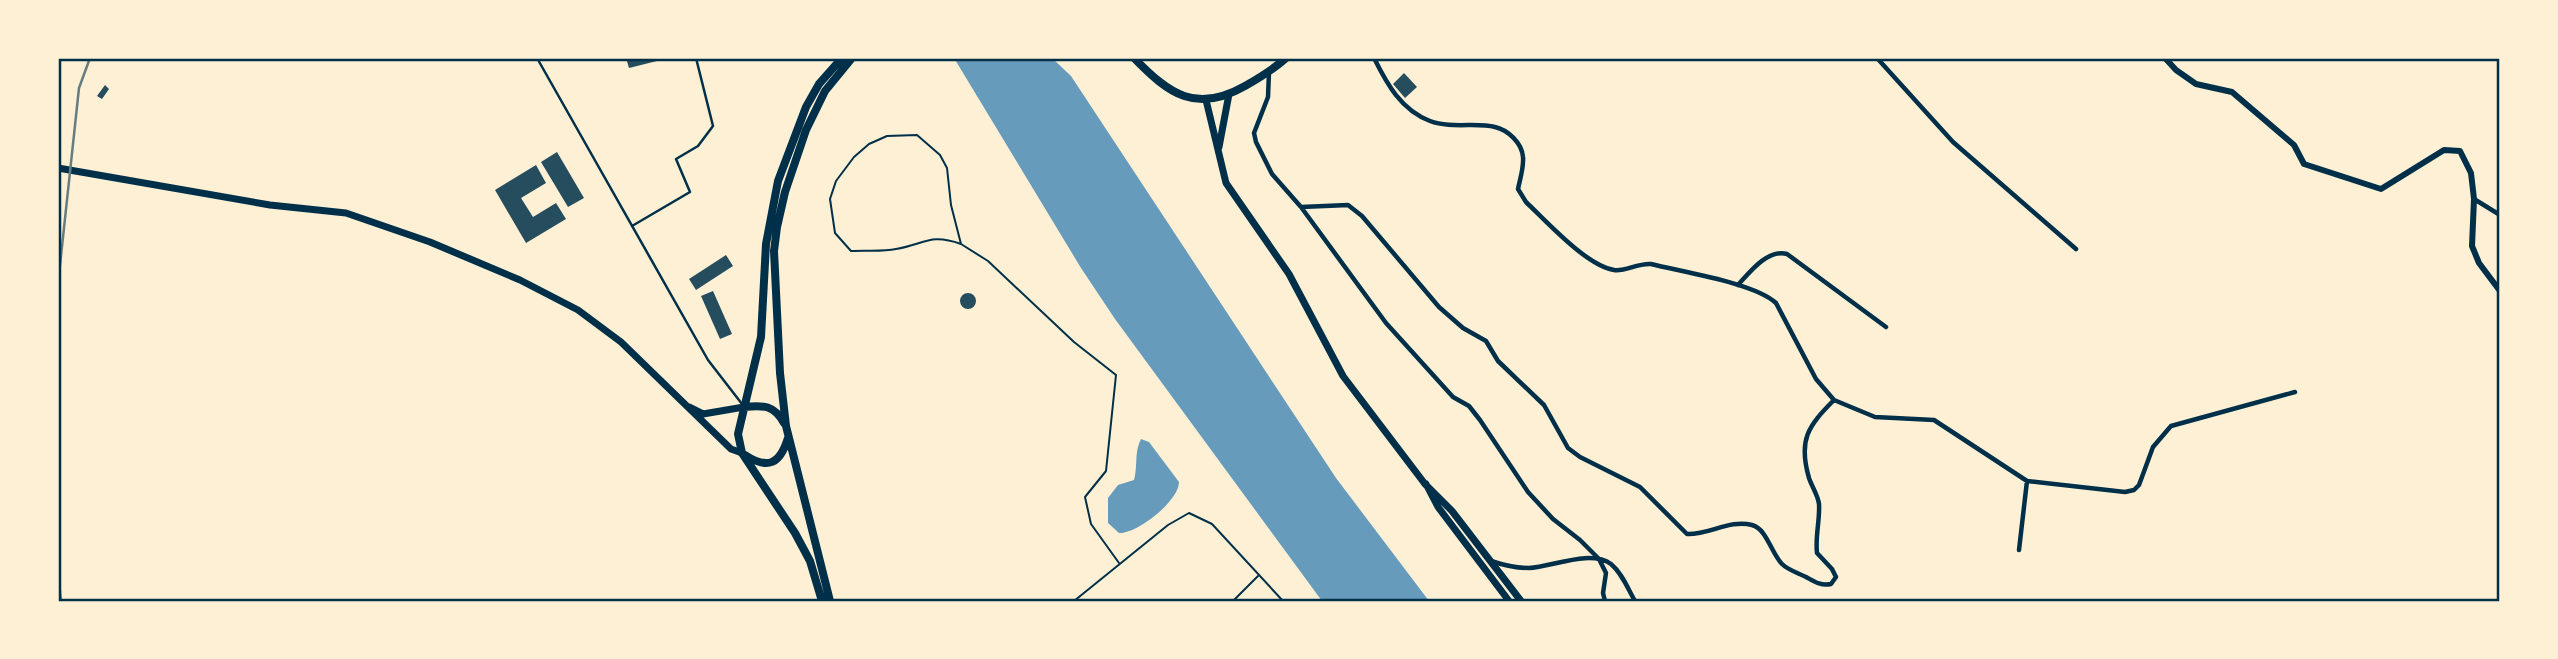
<svg xmlns="http://www.w3.org/2000/svg" width="2558" height="659" font-family="Jost,sans-serif">
<rect width="100%" height="100%" fill="#fdf0d5"/>
<path fill="#669bbc" d="M954 58H1052L1071 76 1336 478 1429 601H1322L1115 319 1081 268Z
M1141 439 1149 442 1179 482C1179 501 1137 534 1119 533L1108 523V498L1118 485 1134 480C1138 466 1134 452 1141 439Z"/>
<path fill="#264d5e" d="M626 58H664L665 59 629 68Z
M1404 73 1417 87 1405 98 1393 84Z
M105 85 109 89 102 99 97 96Z
M557 152 584 198 568 207 541 162Z
M536 165 546 183 521 198 533 217 556 203 566 219 526 243 495 190Z
M726 255 733 266 696 290 689 279Z
M713 291 732 334 720 339 701 296Z
M960 301a8 8 0 1 1 16 0a8 8 0 1 1-16 0Z"/>
<g fill="none" stroke-linecap="round" stroke-linejoin="round">
<path stroke="#003049" stroke-width="2" d="M961 244C930 233 925 244 896 249 882 252 866 250 851 251L835 233 830 199 836 181 854 157 869 144 887 136 917 135 940 155 947 168 951 205 961 244 988 261 1074 342 1116 375 1106 471 1085 497 1091 524 1119 563
M1074 601 1168 525 1189 513 1212 524 1283 601
M1233 601 1258 576"/>
<path stroke="#003049" stroke-width="2.5" d="M537 58 708 360 742 404
M632 226 690 192 676 159 698 146 713 126 696 58"/>
<path stroke="#003049" stroke-width="4.5" d="M1374 58C1387 84 1401 110 1430 121 1451 129 1477 122 1495 127 1508 130 1522 143 1523 157 1524 167 1520 179 1518 189L1526 202C1547 222 1587 266 1614 270 1625 272 1637 263 1651 264 1682 272 1755 283 1776 303L1816 379 1834 400 1875 417 1934 420 2027 481 2125 492 2134 490 2139 485 2153 447 2171 426 2295 392
M1877 58 1953 142 2076 249
M1269 72 1268 97 1254 133 1256 142 1272 174 1301 207 1386 323 1453 397 1469 406 1480 420 1528 492 1553 519 1580 540 1599 559 1606 573 1603 593 1605 601
M2474 199 2500 215
M1301 207 1348 205 1362 216 1439 307 1463 328 1486 341 1498 361 1544 405 1568 448 1580 457 1640 487 1687 534C1709 535 1730 519 1752 525 1767 529 1771 553 1782 564 1788 570 1798 573 1806 577 1815 582 1821 586 1831 584L1836 577 1832 569 1817 553C1815 537 1820 520 1819 504 1818 495 1812 487 1809 478 1798 440 1808 426 1834 400
M1738 285C1750 272 1767 249 1787 254L1886 327
M2019 550 2027 481
M1491 561C1503 565 1516 568 1529 568 1552 567 1590 549 1611 564 1622 573 1628 589 1635 601"/>
<path stroke="#003049" stroke-width="6" d="M2165 58 2176 70 2196 84 2232 92 2294 145 2304 164 2381 189 2444 150 2460 151 2471 173 2474 199 2472 246 2479 263 2500 291"/>
<path stroke="#003049" stroke-width="7" d="M1206 100 1226 183 1289 274 1343 376 1425 484 1452 511 1521 601
M1219 147 1229 94
M58 168 270 205 346 213 430 242 520 280 578 310 621 342 731 449 742 453
M689 407 703 414 744 407
M1426 484 1438 507 1509 601"/>
<path stroke="#003049" stroke-width="8" d="M1134 58C1169 94 1196 114 1245 86 1259 78 1274 69 1286 58
M744 407C764 405 774 405 784 423
M745 455C768 470 780 464 788 438
M822 601 810 561 795 533 742 453 738 434 761 337 766 244 778 181 806 107 819 84 842 58
M830 601 786 426 780 373 774 251 777 227 785 192 806 130 825 91 852 58"/>
<path stroke="#657d81" stroke-width="2.5" d="M58 284 79 88 90 58
M58 573 61 601"/>
</g>
<rect width="2558" height="659" fill="none" stroke="#fdf0d5" stroke-width="119"/>
<rect x="60" y="60" width="2438" height="540" fill="none" stroke="#003049" stroke-width="2.5"/>
</svg>
